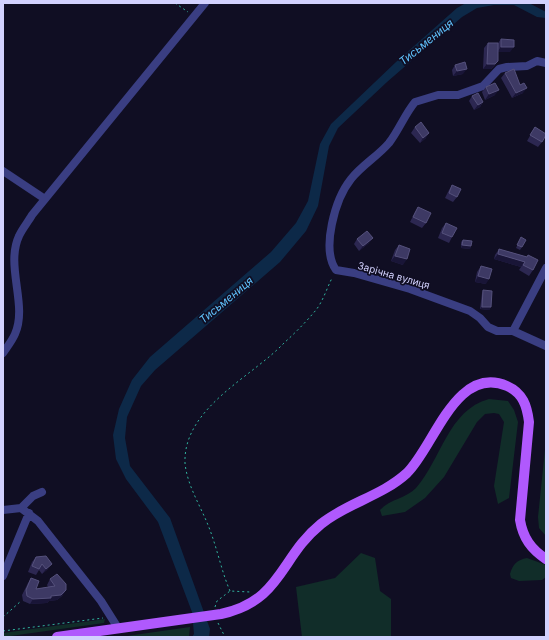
<svg xmlns="http://www.w3.org/2000/svg" width="549" height="640" font-family="Inter,sans-serif">
<rect width="100%" height="100%" fill="#100e23"/>
<path fill="#112d29" d="M489 399 508 401 514 410 518 422 509 498 498 504 494 486 504 422 499 414 494 413 485 414 477 422 444 477 425 498 405 512 382 516 380 510C390 499 407 498 416 488 441 460 448 410 489 399Z
M546 440V536L539 528 538 517Z
M361 553 375 558 380 591 391 599V637H302L296 587 335 578Z
M527 558 546 565V577L542 580 519 581 511 578 510 574C513 564 517 560 527 558Z
M105 619 104 623 3 637V633Z
M190 627 189 637H120Z"/>
<path fill="#0d2948" d="M466 3H529L546 12V18L537 17 514 5H494L477 8 462 17 387 82 338 128 329 146 318 206 306 231 280 262 155 370 141 386 127 417 125 438 130 466 170 518 210 629 209 637H192L194 634 192 612 158 522 126 479 116 459 113 435 119 409 132 380 150 357 271 252 296 223 308 201 320 144 331 124 396 62 457 8Z"/>
<g fill="none" stroke-linecap="round" stroke-linejoin="round">
<path stroke="#30b49f" stroke-width="1" stroke-dasharray="2 3" stroke-linecap="butt" d="M175 3 188 12
M230 591C221 570 217 547 208 525 200 505 187 485 185 463 183 408 252 377 284 343 295 333 306 322 316 310 323 301 327 288 332 278
M215 607 217 601 230 591 250 592
M3 617 21 601
M218 623 225 637
M3 631 103 618"/>
<path stroke="#3a3e82" stroke-width="8" d="M3 171 45 199
M546 268 513 331 546 346
M513 331H497L488 327 480 318 470 311 410 289 354 273 336 270C321 249 335 199 351 179 362 165 378 156 389 143 399 130 405 114 415 102L438 95H458L483 86 499 69 507 67 527 66 537 61 546 63
M3 353C7 347 12 341 15 334 28 305 5 266 19 236 22 229 28 222 32 215L205 3
M21 508 33 496 42 492
M3 510 21 508 38 521 101 601 118 628
M3 576 29 513"/>
<path stroke="#b059fd" stroke-width="10" d="M57 637 221 614C282 601 280 557 321 524 347 503 382 496 407 473 434 447 456 364 507 386 523 393 527 406 529 422L520 520C523 538 531 549 546 559"/>
</g>
<path fill="#2c2751" d="M501 39 510 52H498V61L494 66 491 69H483L484 48 488 43H498Z
M455 65 463 74 453 76 452 70Z
M505 73 523 93 512 98 501 78Z
M486 87 495 95 485 100 482 92Z
M472 96 483 102 480 107 474 110 469 101Z
M415 127 426 138 420 143 411 133Z
M535 127 542 142 538 147 527 141Z
M452 185 457 197 453 202 445 198 449 190Z
M418 207 426 223 422 228 410 222 415 212Z
M446 223 452 237 449 243 438 238 442 228Z
M521 237 522 247 520 250 516 248Z
M357 239 369 243 359 251 354 244Z
M463 240 471 246 470 249 461 248V242Z
M399 245 403 265 391 261 395 250Z
M499 249 527 257 533 270 529 276 519 270 521 267 494 259 495 255Z
M481 266 486 284 475 282 477 272Z
M483 290 491 307 489 310 480 309 482 293Z
M36 557 48 569 42 574 39 570 36 575 28 572 32 562Z
M31 578 36 589 48 587 47 585 50 579 66 590 62 596 57 600 49 601 47 603 30 604 23 601 22 595 28 583Z"/>
<path fill="#191537" d="M501 47H514L510 52H497Z
M498 61 491 69H483L487 64Z
M467 69 463 74 453 76 457 71Z
M527 88 523 93 512 98 516 93Z
M499 90 495 95 485 100 489 94Z
M483 102 480 107 474 110 478 105Z
M429 133 426 138 420 143 423 138Z
M373 238 369 243 359 251 363 246Z
M462 245 471 246 470 249 461 248Z
M498 254 525 262 521 267 494 259Z
M395 256 407 259 403 265 391 261Z
M478 276 489 279 486 284 475 282Z
M482 307H491L489 310 480 309Z
M52 564 48 569 42 574 46 569Z
M66 590 62 596 57 600 49 601 47 603 30 604 33 599Z"/>
<path fill="#3d3964" stroke="#55517c" d="M501 39 514 40V47H501Z
M488 43H498V61L495 64H487Z
M465 62 467 69 457 71 455 65Z
M514 69 520 85 524 83 527 88 516 93 505 73Z
M495 83 499 90 489 94 486 87Z
M478 93 483 102 478 105 472 96Z
M421 122 429 133 423 138 415 127Z
M535 127 546 134V135L542 142 530 135Z
M452 185 461 189 457 197 449 193Z
M418 207 431 213 426 223 413 217Z
M446 223 457 228 452 237 442 233Z
M367 231 373 238 363 246 357 239Z
M521 237 526 240 522 247 517 245Z
M463 240 472 241 471 246 462 245Z
M399 245 410 249 407 259 395 256Z
M499 249 527 257 528 255 538 260 533 270 523 265 525 262 498 254Z
M481 266 492 269 489 279 478 276Z
M483 290 492 291 491 307H482Z
M46 556 52 564 46 569 42 564 39 569 32 566 36 557Z
M57 574 66 584V590L61 595 51 596V598L33 599 27 596 26 590 31 578 39 581 36 589 55 586 50 579Z"/>
<g text-anchor="middle" dominant-baseline="central" stroke-width="3.5" stroke-linejoin="round" paint-order="stroke">
<g font-size="10" fill="#d2d1fe" stroke="#100e23">
<text transform="translate(394 275) rotate(16)">Зарічна вулиця</text>
</g>
<g font-size="11" font-style="italic" fill="#60c3fd" stroke="#100e23">
<text transform="translate(426 42) rotate(-39)">Тисьмениця</text>
<text transform="translate(226 300) rotate(-40)">Тисьмениця</text>
</g>
</g>
<rect width="549" height="640" fill="none" stroke="#d2d1fe" stroke-width="8"/>
</svg>
